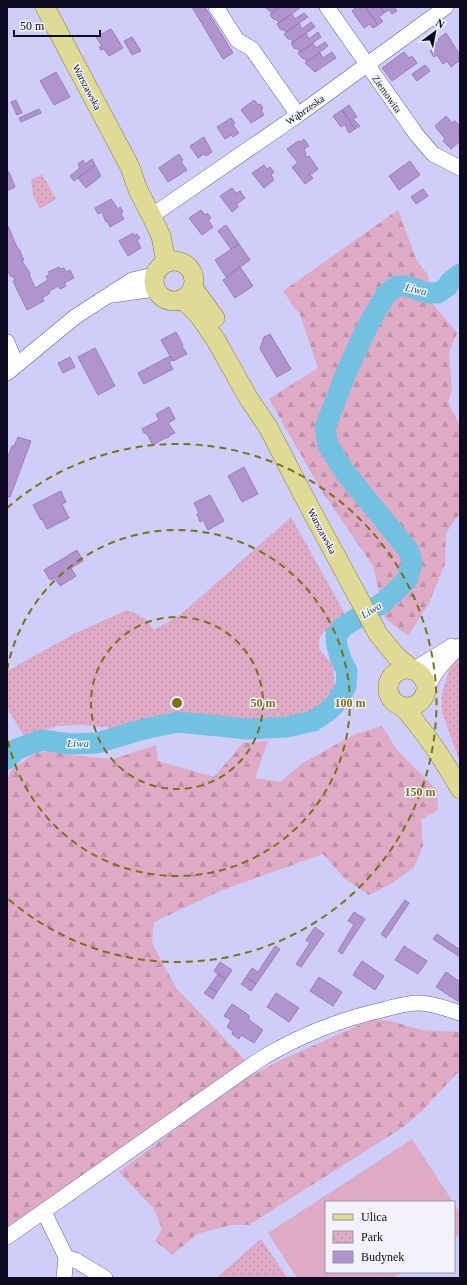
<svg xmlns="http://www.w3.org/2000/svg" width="467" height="1285" font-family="Georgia,serif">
<defs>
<pattern id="forest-firs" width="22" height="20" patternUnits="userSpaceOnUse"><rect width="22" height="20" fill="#dfaac6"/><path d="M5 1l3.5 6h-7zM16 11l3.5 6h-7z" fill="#be91aa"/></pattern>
<pattern id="park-dots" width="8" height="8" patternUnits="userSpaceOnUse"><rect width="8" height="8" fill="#dfaac6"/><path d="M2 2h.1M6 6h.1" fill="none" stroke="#be91aa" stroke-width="1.8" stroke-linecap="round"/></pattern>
</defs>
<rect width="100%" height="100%" fill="#cecef8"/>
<path fill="url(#forest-firs)" d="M398 210 417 261 428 275 432 303 457 333 449 352 452 390 448 402 460 426V513L446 533 445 564 429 603 408 636 385 618 373 566 321 490 269 399 318 368 300 315 283 291Z
M382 726 397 750 437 790 438 810 421 820 423 846 414 867 391 884 369 895 345 879 323 854 220 891 154 922 152 943 176 988 246 1061 7 1228V780L12 769 36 753 49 751 79 756 113 759 156 745 158 761 214 777 243 743 268 741 255 778 280 782 303 763 355 734Z
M373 1019 391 1021 421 1030 460 1032V1074L457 1073 421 1112 402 1128 249 1225H231L197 1234 173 1255 155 1241 162 1229 154 1209 119 1172 169 1134 249 1077 283 1059Z"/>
<path fill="url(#park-dots)" d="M42 174 56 199 40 209 33 195 31 180Z
M291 517 348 619 333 630 330 636 324 631 319 639V649L333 665 335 690 313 715 276 723 201 720 181 715 154 718 112 728 83 725 57 726 25 737 7 708V671L74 634 127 610 146 619 154 630 180 615Z
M460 655V763L442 712V693L452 661Z
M261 1239 288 1278H216Z"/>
<path fill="#dfaac6" d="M412 1139 453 1202H326V1272H402L393 1278H297L268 1233Z
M454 1203 460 1213V1234L454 1238Z"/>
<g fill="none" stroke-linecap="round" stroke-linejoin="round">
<path stroke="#72c1e0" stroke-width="21" d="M7 759 17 749 42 740 69 744 97 743 144 729 178 722 248 729 287 727 313 721 328 711 337 702 346 686 347 671 341 660 337 646 336 635 344 626 384 602 407 580 412 563 409 551 344 471 328 445 325 428 346 373 369 323 386 294 395 287 399 286H406L428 293H438L448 286 450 282 460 274"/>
</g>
<path fill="#af94ce" stroke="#9b7dbc" d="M192 7H205L233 53 223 59Z
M265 7H280L272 13Z
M280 7H287L288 9 291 7H301L279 23 277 20 273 19 270 14Z
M357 7 359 8 365 7 378 25 373 28 370 24 364 28 352 11Z
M365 7H380L384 13 379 17 383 21 378 25Z
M380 7H394L397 11 392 14 389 10 384 13Z
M304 13 308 17 286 32 284 30 280 29 277 24 292 14 295 19Z
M311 22 315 27 293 42 291 39H288L284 34 299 23 302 29Z
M111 29 123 48 109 56 104 49 101 50 99 47 102 46 96 37Z
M318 32 321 37 300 52 298 49 294 48 291 43 306 33 309 39Z
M446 33 458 52 460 53V60L451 67 447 61 443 64 437 55 434 57 430 51 434 48 432 46 439 41 438 39Z
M132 37 141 51 132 55 124 41Z
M325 42 328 46 307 62 305 59 302 58 298 53 313 43 316 48Z
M332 52 336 58 315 72 305 63 320 53 323 58Z
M404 52 409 58 412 56 417 63 392 81 382 68Z
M425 65 430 71 417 81 412 74Z
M56 72 70 97 54 105 40 81Z
M16 100 22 113 17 115 11 102Z
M254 100 258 105 260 104 263 108 261 110 264 115 251 123 241 110Z
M349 105 357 117 353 119 360 126 355 129 342 110Z
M39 109 41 113 21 122 19 118Z
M342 110 355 129 349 133 345 125 341 127 333 116Z
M446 116 452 123 455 121 460 126 458 128 460 131V141L451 149 443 141 445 139 435 126Z
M231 118 235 123 233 125 239 133 233 137 231 135 225 139 217 127Z
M204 137 212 152 206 156 204 154 198 158 190 146Z
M304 139 309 146 304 149 306 154 305 155 306 157 309 156 318 169 310 175 313 178 305 184 292 167 298 163 287 149 298 141 300 142Z
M179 154 183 160 181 162 187 170 168 182 159 168Z
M92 159 95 165 74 181 70 176 80 168 78 164 83 160 85 164Z
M410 161 420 175 399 190 389 176Z
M95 165 101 176 86 188 78 178Z
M264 165 267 169 270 167 274 172 271 175 274 180 264 188 252 173Z
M7 171 9 172 15 187 7 191Z
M232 188 236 193 240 191 245 198 237 204 238 207 232 212 220 196Z
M423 189 428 196 416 204 411 197Z
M111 199 118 209 120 207 123 212 121 214 124 219 110 227 107 221 106 222 102 212 98 214 95 208Z
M201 210 205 215 207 213 211 218 208 220 213 227 202 235 189 218Z
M226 225 239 244 231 249 218 231Z
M7 226H8L17 247 21 252H20L24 260 22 261 30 273 29 274 35 288 48 280 46 276 50 275 48 272 59 267 60 269 64 268 66 272 70 270 74 278 64 283 66 286 60 289 59 286 49 291 50 293 42 298 44 301 27 310 13 281 15 280 13 276 11 277 7 270 8 268 7 265Z
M133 233 134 236 137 234 140 238 137 240 141 248 128 256 119 241Z
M239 244 250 260 226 277 215 260Z
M240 267 253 286 235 298 223 280Z
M176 332 183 345 182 346 187 354 173 361 161 340Z
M270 334 291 369 277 377 260 349 264 337Z
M95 348 115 386 98 395 78 357Z
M170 356 172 360 169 362 173 369 144 384 138 373Z
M70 357 75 367 63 373 58 363Z
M169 407 175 419 168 423 175 433 170 435 169 437 165 438 153 445 147 434 144 433 142 429 159 420 156 414Z
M18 437 31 441 10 497 7 496V459L12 446H14Z
M244 467 258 494 242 502 228 476Z
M61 491 66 502 62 504 69 518 47 529 42 519 41 520 33 505Z
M210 495 224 521 208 530 203 520 200 522 197 514 199 513 194 503Z
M77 550 83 561 71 568 76 576 60 586 55 578 50 580 44 570Z
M405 900 409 903 386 938 381 934Z
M354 912 365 919 342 954 338 951 354 924 348 921Z
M315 927 324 934 301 967 296 964 310 943 306 940Z
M437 934 460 950V957L433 939Z
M275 946 280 949 256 984 246 977 252 968 258 972Z
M404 946 427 961 418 974 395 960Z
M362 961 384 976 375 990 353 975Z
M220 962 232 970 226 979 214 971Z
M446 972 460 982 459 1002 436 987Z
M218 974 226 979 217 992 209 987Z
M246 977 256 984 251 991 241 984Z
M319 977 342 992 333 1006 310 991Z
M209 987 217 992 213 999 204 993Z
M276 993 299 1008 289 1022 267 1007Z
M232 1004 246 1013 250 1017 248 1019 263 1030 254 1043 241 1035 239 1039 232 1034 233 1031 227 1027 231 1020 224 1016Z"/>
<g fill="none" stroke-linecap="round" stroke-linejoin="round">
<g stroke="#645f9e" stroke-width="16">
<path id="minor" d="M216 7 237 40 252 49 298 115
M327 7 416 134 433 154 460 168
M160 210 298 115 446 7
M112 295 155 289
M7 342 16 364
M7 373 75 317 132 280 154 275
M413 670 452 646
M426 691C435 670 444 662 460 646
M44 1212 66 1257 64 1278
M7 1237 259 1060C298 1036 341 1019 386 1009 397 1006 407 1003 419 1003 433 1003 447 1009 460 1013
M66 1257 75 1260 105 1278"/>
</g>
<g stroke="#88823f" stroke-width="20">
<path id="major" d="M45 7 130 167 138 190 150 213 161 236 166 262
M154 281a20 20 0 1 1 40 0a20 20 0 1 1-40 0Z
M193 288 215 318
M182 299 198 314 205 324 217 342 249 399 268 427 302 493 378 634 396 656 413 670
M388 688a19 19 0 1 1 38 0a19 19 0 1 1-38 0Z
M403 707C425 732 444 760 460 789"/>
</g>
<use href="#minor" stroke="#fff" stroke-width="15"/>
<use href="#major" stroke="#dfda95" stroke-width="19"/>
</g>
<g fill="none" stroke="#797316" stroke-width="2" stroke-dasharray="7 5">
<circle cx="177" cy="703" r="86"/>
<path d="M7 670A173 173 0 1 1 7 736"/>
<path d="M7 508A259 259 0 1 1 7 898"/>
</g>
<g text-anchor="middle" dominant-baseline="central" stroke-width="3" stroke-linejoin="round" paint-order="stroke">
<g font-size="10" fill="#0d0a22" stroke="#f2f3fa">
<text transform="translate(87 87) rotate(62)">Warszawska</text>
<text transform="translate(387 94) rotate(55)">Ziemowita</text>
<text transform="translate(305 110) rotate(-35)">Wąbrzeska</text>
<text transform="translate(322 531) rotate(62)">Warszawska</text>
</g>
<g font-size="11" font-style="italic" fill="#1e5d73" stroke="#f2f3fa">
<text transform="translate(416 289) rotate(13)">Liwa</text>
<text transform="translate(371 610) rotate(-31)">Liwa</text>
<text x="78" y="743">Liwa</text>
</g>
</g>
<circle cx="177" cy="703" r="6" fill="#797316" stroke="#f2f3fa" stroke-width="2"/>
<g font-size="12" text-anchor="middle" font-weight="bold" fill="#797316" stroke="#f2f3fa" stroke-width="3" stroke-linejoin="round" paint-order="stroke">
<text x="263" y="707">50 m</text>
<text x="350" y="707">100 m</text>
<text x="420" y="796">150 m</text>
</g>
<rect width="467" height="1285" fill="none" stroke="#0d0a22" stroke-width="16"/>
<rect x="325" y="1201" width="130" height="72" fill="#f2f3fa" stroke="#9696a4"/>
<rect x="333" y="1214" width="20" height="6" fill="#dfda95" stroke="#9696a4"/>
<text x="361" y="1221" font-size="12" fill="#0d0a22">Ulica</text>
<rect x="333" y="1231" width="20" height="12" fill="url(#park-dots)" stroke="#9696a4"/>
<text x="361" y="1241" font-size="12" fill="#0d0a22">Park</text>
<rect x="333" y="1251" width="20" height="12" fill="#af94ce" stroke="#9696a4"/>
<text x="361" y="1261" font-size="12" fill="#0d0a22">Budynek</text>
<g transform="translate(435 32) rotate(32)" stroke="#f2f3fa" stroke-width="3" paint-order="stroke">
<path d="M0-3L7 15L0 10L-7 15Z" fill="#0d0a22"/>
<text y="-6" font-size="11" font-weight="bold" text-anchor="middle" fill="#0d0a22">N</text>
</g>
<path d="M14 30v6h86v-6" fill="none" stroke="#0d0a22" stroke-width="2"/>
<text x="20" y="30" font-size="12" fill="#0d0a22" stroke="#f2f3fa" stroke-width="3" paint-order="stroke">50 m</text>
</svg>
